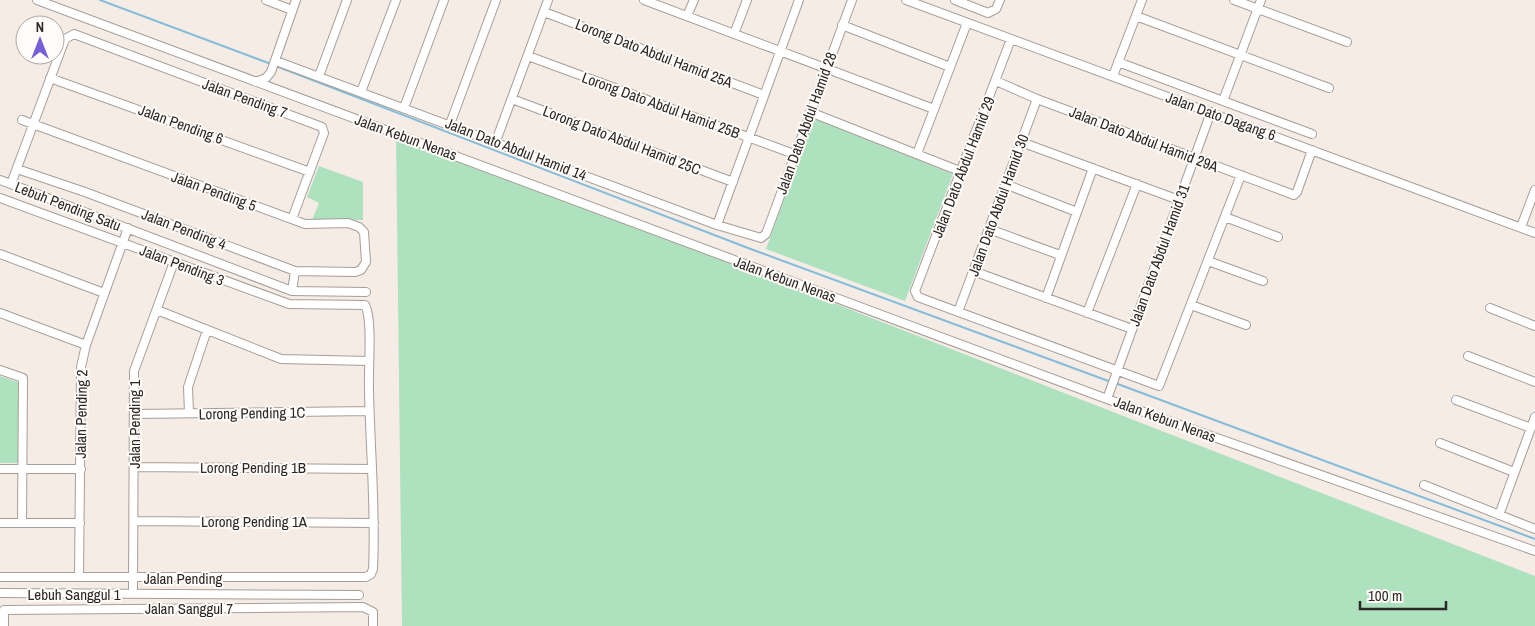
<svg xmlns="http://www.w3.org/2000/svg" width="1535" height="626" font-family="'Archivo Narrow',sans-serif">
<rect width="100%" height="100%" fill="#f6ece6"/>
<path fill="#aee1be" d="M813 118 953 174 905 301 766 249Z
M396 133 1535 576V626H402Z
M319 166 363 182V220H312L319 203 307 197Z
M0 376 20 383 19 463H0Z"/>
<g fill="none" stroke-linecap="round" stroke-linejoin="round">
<path stroke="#83bdda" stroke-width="2" d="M100 0 271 64
M276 66 748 248 1111 382
M1115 383 1535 539"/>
<g stroke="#a79e98" stroke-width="10">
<path id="minor" d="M37 0 1107 399 1535 551
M266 0 292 10
M644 0 934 109
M906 0 1535 233
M955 0 988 13 996 9 1000 0
M1234 0 1347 42
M544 12 764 95
M687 16 694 0
M1136 16 1329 88
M842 25 950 67
M734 34 747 0
M1011 39 915 291 918 297 1159 386 1241 175
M528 56 794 154
M276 61 717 225 761 238 766 234 852 0
M1118 62 1312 134
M319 76 347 0
M1113 76 1142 0
M50 78 310 172
M996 81 1037 99 1294 195 1297 192 1312 150
M256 82 266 78 271 72 296 0
M361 92 396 0
M512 99 733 182
M1223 101 1261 0
M404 108 444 0
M810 112 962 172
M450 124 496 0
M496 141 548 0
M1021 142 1179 200
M917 154 967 23
M17 169 85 192 295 271 355 272 361 270 366 262 364 232 359 227 348 223 305 224 22 120
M0 180 292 291 366 292
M11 184 65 39 74 34 322 127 324 133 292 219
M1005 184 1077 212
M0 198 289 304 365 305C373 319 368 370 369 389 370 449 376 509 373 569L371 574 366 577H0
M1225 217 1278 237
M717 225 799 0
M1521 227 1535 190
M989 229 1060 255
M0 254 104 293
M1208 261 1263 281
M973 271 1132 329
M292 291 295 271
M1046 298 1093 168
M1191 305 1246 325
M1490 308 1535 326
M157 310 281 359 369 361
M958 312 1037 99
M0 313 86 345
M1087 313 1137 184
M1468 356 1535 382
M0 370 23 378 22 523
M1107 399 1211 112
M1456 400 1531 428
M189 413 188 387 207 330
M134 414 369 411
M1440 443 1514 472
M134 467 372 469
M0 469H81
M1424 485 1535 529
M1499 515 1535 417
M134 521 374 523
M0 523H80
M79 577 81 367 86 345 128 228
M0 593 359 595
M133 594 134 371 174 262
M4 626V610L363 607 373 612V626"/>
</g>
<use href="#minor" stroke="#fff" stroke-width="8"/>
</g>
<g text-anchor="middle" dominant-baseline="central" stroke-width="4" stroke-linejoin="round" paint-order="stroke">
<g font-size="15" fill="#2c2826" stroke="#fffbf8">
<text transform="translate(654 53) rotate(21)">Lorong Dato Abdul Hamid 25A</text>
<text transform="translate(245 98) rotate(20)">Jalan Pending 7</text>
<text transform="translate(661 105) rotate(20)">Lorong Dato Abdul Hamid 25B</text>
<text transform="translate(1221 116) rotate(20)">Jalan Dato Dagang 6</text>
<text transform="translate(806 123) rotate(-70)">Jalan Dato Abdul Hamid 28</text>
<text transform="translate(181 124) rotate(20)">Jalan Pending 6</text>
<text transform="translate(406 137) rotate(20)">Jalan Kebun Nenas</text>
<text transform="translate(1144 139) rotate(21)">Jalan Dato Abdul Hamid 29A</text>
<text transform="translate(622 140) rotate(21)">Lorong Dato Abdul Hamid 25C</text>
<text transform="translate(516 149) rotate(21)">Jalan Dato Abdul Hamid 14</text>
<text transform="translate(963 167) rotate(-69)">Jalan Dato Abdul Hamid 29</text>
<text transform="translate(214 191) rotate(20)">Jalan Pending 5</text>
<text transform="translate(998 205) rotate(-70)">Jalan Dato Abdul Hamid 30</text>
<text transform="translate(68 206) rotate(21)">Lebuh Pending Satu</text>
<text transform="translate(184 229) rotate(21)">Jalan Pending 4</text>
<text transform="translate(1159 255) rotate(-70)">Jalan Dato Abdul Hamid 31</text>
<text transform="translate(182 265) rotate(21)">Jalan Pending 3</text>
<text transform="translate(785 279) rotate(20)">Jalan Kebun Nenas</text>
<text transform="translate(252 413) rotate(-1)">Lorong Pending 1C</text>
<text transform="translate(81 414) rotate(-89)">Jalan Pending 2</text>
<text transform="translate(1165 419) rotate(20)">Jalan Kebun Nenas</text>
<text transform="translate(134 424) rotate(-90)">Jalan Pending 1</text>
<text x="253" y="467">Lorong Pending 1B</text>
<text x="254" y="521">Lorong Pending 1A</text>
<text x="183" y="578">Jalan Pending</text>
<text x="74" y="594">Lebuh Sanggul 1</text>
<text x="189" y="608">Jalan Sanggul 7</text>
</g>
</g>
<g transform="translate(40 40)"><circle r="24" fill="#fffbf8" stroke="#aba7a4"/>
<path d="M0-4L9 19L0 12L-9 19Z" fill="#755ed8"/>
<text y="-8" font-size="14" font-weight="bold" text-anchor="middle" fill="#2c2826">N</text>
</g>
<path d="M1360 601v8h86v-8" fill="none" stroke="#2c2826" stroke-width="2.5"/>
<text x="1368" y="601" font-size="15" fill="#2c2826" stroke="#fffbf8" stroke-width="4" paint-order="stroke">100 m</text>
</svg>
